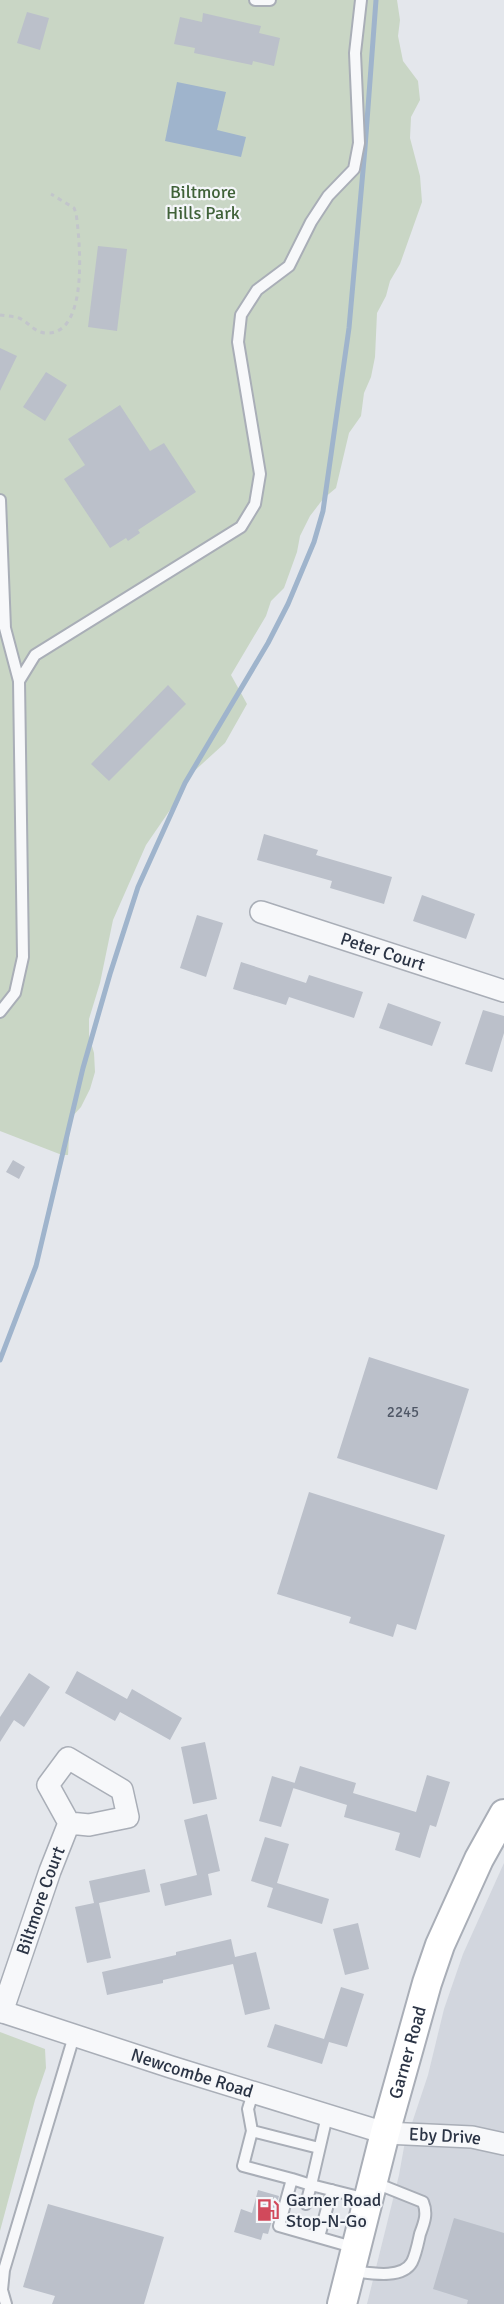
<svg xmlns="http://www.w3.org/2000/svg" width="504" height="2304" font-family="Signika,sans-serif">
<rect width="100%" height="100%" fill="#e4e7ec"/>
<path fill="#d2d6de" d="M504 1863V2304H367L399 2175 404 2147 428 2075 444 2009 463 1954Z"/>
<path fill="#c9d6c5" d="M0 0H397L400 20 398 36 403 61 418 81 420 100 411 117 410 138 420 176 422 202 400 264 390 281 386 296 377 313 375 357 371 377 364 393 361 416 349 433 336 488 323 499 310 516 300 536 297 552 284 588 271 601 266 616 231 675 247 704 225 743 191 774 181 794 146 845 113 920 100 983 89 1019V1036L94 1053 95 1072 90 1089 81 1107 70 1119 68 1155H62L0 1131Z
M0 2032 45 2049 46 2068 35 2100 0 2231Z"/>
<path fill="#9fb4cc" d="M177 82 226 92 217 130 246 137 241 157 165 141Z"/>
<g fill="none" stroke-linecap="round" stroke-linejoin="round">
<path stroke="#9fb4cc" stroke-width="5" d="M0 1360 36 1266 83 1068 110 974 138 887 185 783 268 643 288 604 314 542 323 511 349 328 365 148 376 0"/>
</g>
<path fill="#bbc0ca" d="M27 12 49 18 40 50 17 43Z
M203 13 261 26 259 33 280 38 274 66 253 61 252 65 194 53 195 48 174 44 180 17 202 22Z
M98 246 127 249 117 331 88 327Z
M0 348 17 356 0 391Z
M46 372 67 385 45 421 23 407Z
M120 405 150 451 164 443 196 492 138 530 140 533 128 541 126 538 110 548 64 479 85 465 68 439Z
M168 685 186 704 109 781 91 764Z
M264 834 318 850 316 855 392 877 384 904 330 888 332 881 257 860Z
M422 895 475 914 466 939 413 921Z
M197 915 223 923 206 977 180 968Z
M241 962 306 983 309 975 363 992 354 1018 289 997 286 1005 233 989Z
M388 1003 441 1022 432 1046 379 1028Z
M483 1010 504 1016V1033L492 1072 465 1064Z
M13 1160 25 1167 19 1179 6 1172Z
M369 1357 469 1389 437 1490 337 1458Z
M309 1492 445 1535 416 1630 397 1624 393 1637 349 1623 351 1617 277 1594Z
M77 1671 127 1699 132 1689 182 1718 170 1740 120 1712 115 1721 65 1693Z
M29 1673 50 1687 24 1727 14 1720 0 1742V1717Z
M205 1742 217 1799 193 1804 181 1747Z
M300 1766 356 1783 353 1793 416 1812 427 1775 450 1782 436 1827 430 1825 420 1858 395 1850 400 1833 344 1817 347 1805 293 1788Z
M272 1776 295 1783 281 1827 259 1821Z
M207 1814 220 1871 208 1874 212 1895 165 1906 160 1884 197 1875 184 1820Z
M265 1837 289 1844 277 1883 329 1899 322 1924 267 1907 273 1888 251 1881Z
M145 1869 150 1892 99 1903 111 1958 87 1963 75 1907 94 1903 89 1881Z
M358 1923 369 1969 345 1975 333 1929Z
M231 1939 235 1957 256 1952 270 2009 245 2015 233 1964 163 1980V1983L107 1995 102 1972 176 1955V1952Z
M341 1987 364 1994 347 2047 329 2042 322 2064 267 2047 275 2024 324 2039Z
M258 2190 279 2196 268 2234 263 2233 261 2240 234 2232 241 2209 252 2213Z
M48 2204 164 2237 144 2304H52L55 2296 23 2287Z
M454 2218 504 2233V2304H467L468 2300 433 2289Z"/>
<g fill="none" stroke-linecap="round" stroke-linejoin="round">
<g stroke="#a9aeb7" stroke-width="14">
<path id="lane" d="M255 0H270
M0 500 5 628 19 681
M0 1012 15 993 23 957 19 681 35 655 241 527 255 504 260 474 238 342 241 315 257 290 289 266 311 222 328 196 354 169 359 143 355 53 361 0
M327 2116 311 2185 367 2199
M252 2131 248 2109 253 2093
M292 2179 243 2166 252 2131 319 2148
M306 2204 311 2185 292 2179 279 2226 356 2248
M319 2237 332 2190
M353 2271C369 2273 402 2280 412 2262 416 2254 418 2243 420 2234 424 2223 428 2214 423 2202L373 2182
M6 2304 2 2290 4 2270 74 2036"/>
</g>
<g stroke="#a9aeb7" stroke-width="24">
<g id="street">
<path id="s1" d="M261 912 504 991"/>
<path id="s2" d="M0 2011 171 2067 385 2133 472 2137 504 2144"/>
<path id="s3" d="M2 2012 50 1871 69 1823 48 1785 68 1758 122 1790 128 1817 89 1825 69 1823"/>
</g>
</g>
<g stroke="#a9aeb7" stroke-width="32">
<g id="secondary">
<path id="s4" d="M342 2304 385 2133 427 1983 440 1945 479 1859 504 1814"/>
</g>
</g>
<path stroke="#c2c5cb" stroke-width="3" stroke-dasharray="4.5 4.5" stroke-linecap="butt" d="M0 315C6 316 13 316 19 318 29 322 34 333 47 333 89 334 80 240 76 213L74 208 51 194"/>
<use href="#lane" stroke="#f7f8fa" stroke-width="10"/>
<use href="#street" stroke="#f7f8fa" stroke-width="21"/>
<use href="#secondary" stroke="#fff" stroke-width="28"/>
</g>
<defs>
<g id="fuel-bare" transform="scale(1.8)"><path d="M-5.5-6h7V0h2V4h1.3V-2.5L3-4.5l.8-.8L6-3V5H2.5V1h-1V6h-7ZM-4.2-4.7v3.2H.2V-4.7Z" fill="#d1495b" stroke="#f4f6f9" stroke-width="2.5" paint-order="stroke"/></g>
</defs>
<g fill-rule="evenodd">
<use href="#fuel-bare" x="268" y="2210"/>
</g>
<g text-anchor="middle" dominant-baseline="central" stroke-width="4.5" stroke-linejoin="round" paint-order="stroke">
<g font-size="15" fill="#4f5766">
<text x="403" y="1412">2245</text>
</g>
<g font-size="18" fill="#3f6138" stroke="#f4f6f9">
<text x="203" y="192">Biltmore<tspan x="203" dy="21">Hills Park</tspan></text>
</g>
<g font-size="18" fill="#2b3445" stroke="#f4f6f9">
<text stroke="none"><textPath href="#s1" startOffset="128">Peter Court</textPath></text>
<text stroke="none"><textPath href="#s3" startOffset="118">Biltmore Court</textPath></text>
<text stroke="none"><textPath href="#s4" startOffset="260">Garner Road</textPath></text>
<text stroke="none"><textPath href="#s2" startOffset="202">Newcombe Road</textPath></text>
<text stroke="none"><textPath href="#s2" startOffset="464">Eby Drive</textPath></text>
</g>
<g font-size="18" fill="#2b3445" stroke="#f4f6f9" text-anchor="start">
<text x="286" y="2200">Garner Road<tspan x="286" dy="21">Stop-N-Go</tspan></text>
</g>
</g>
</svg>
